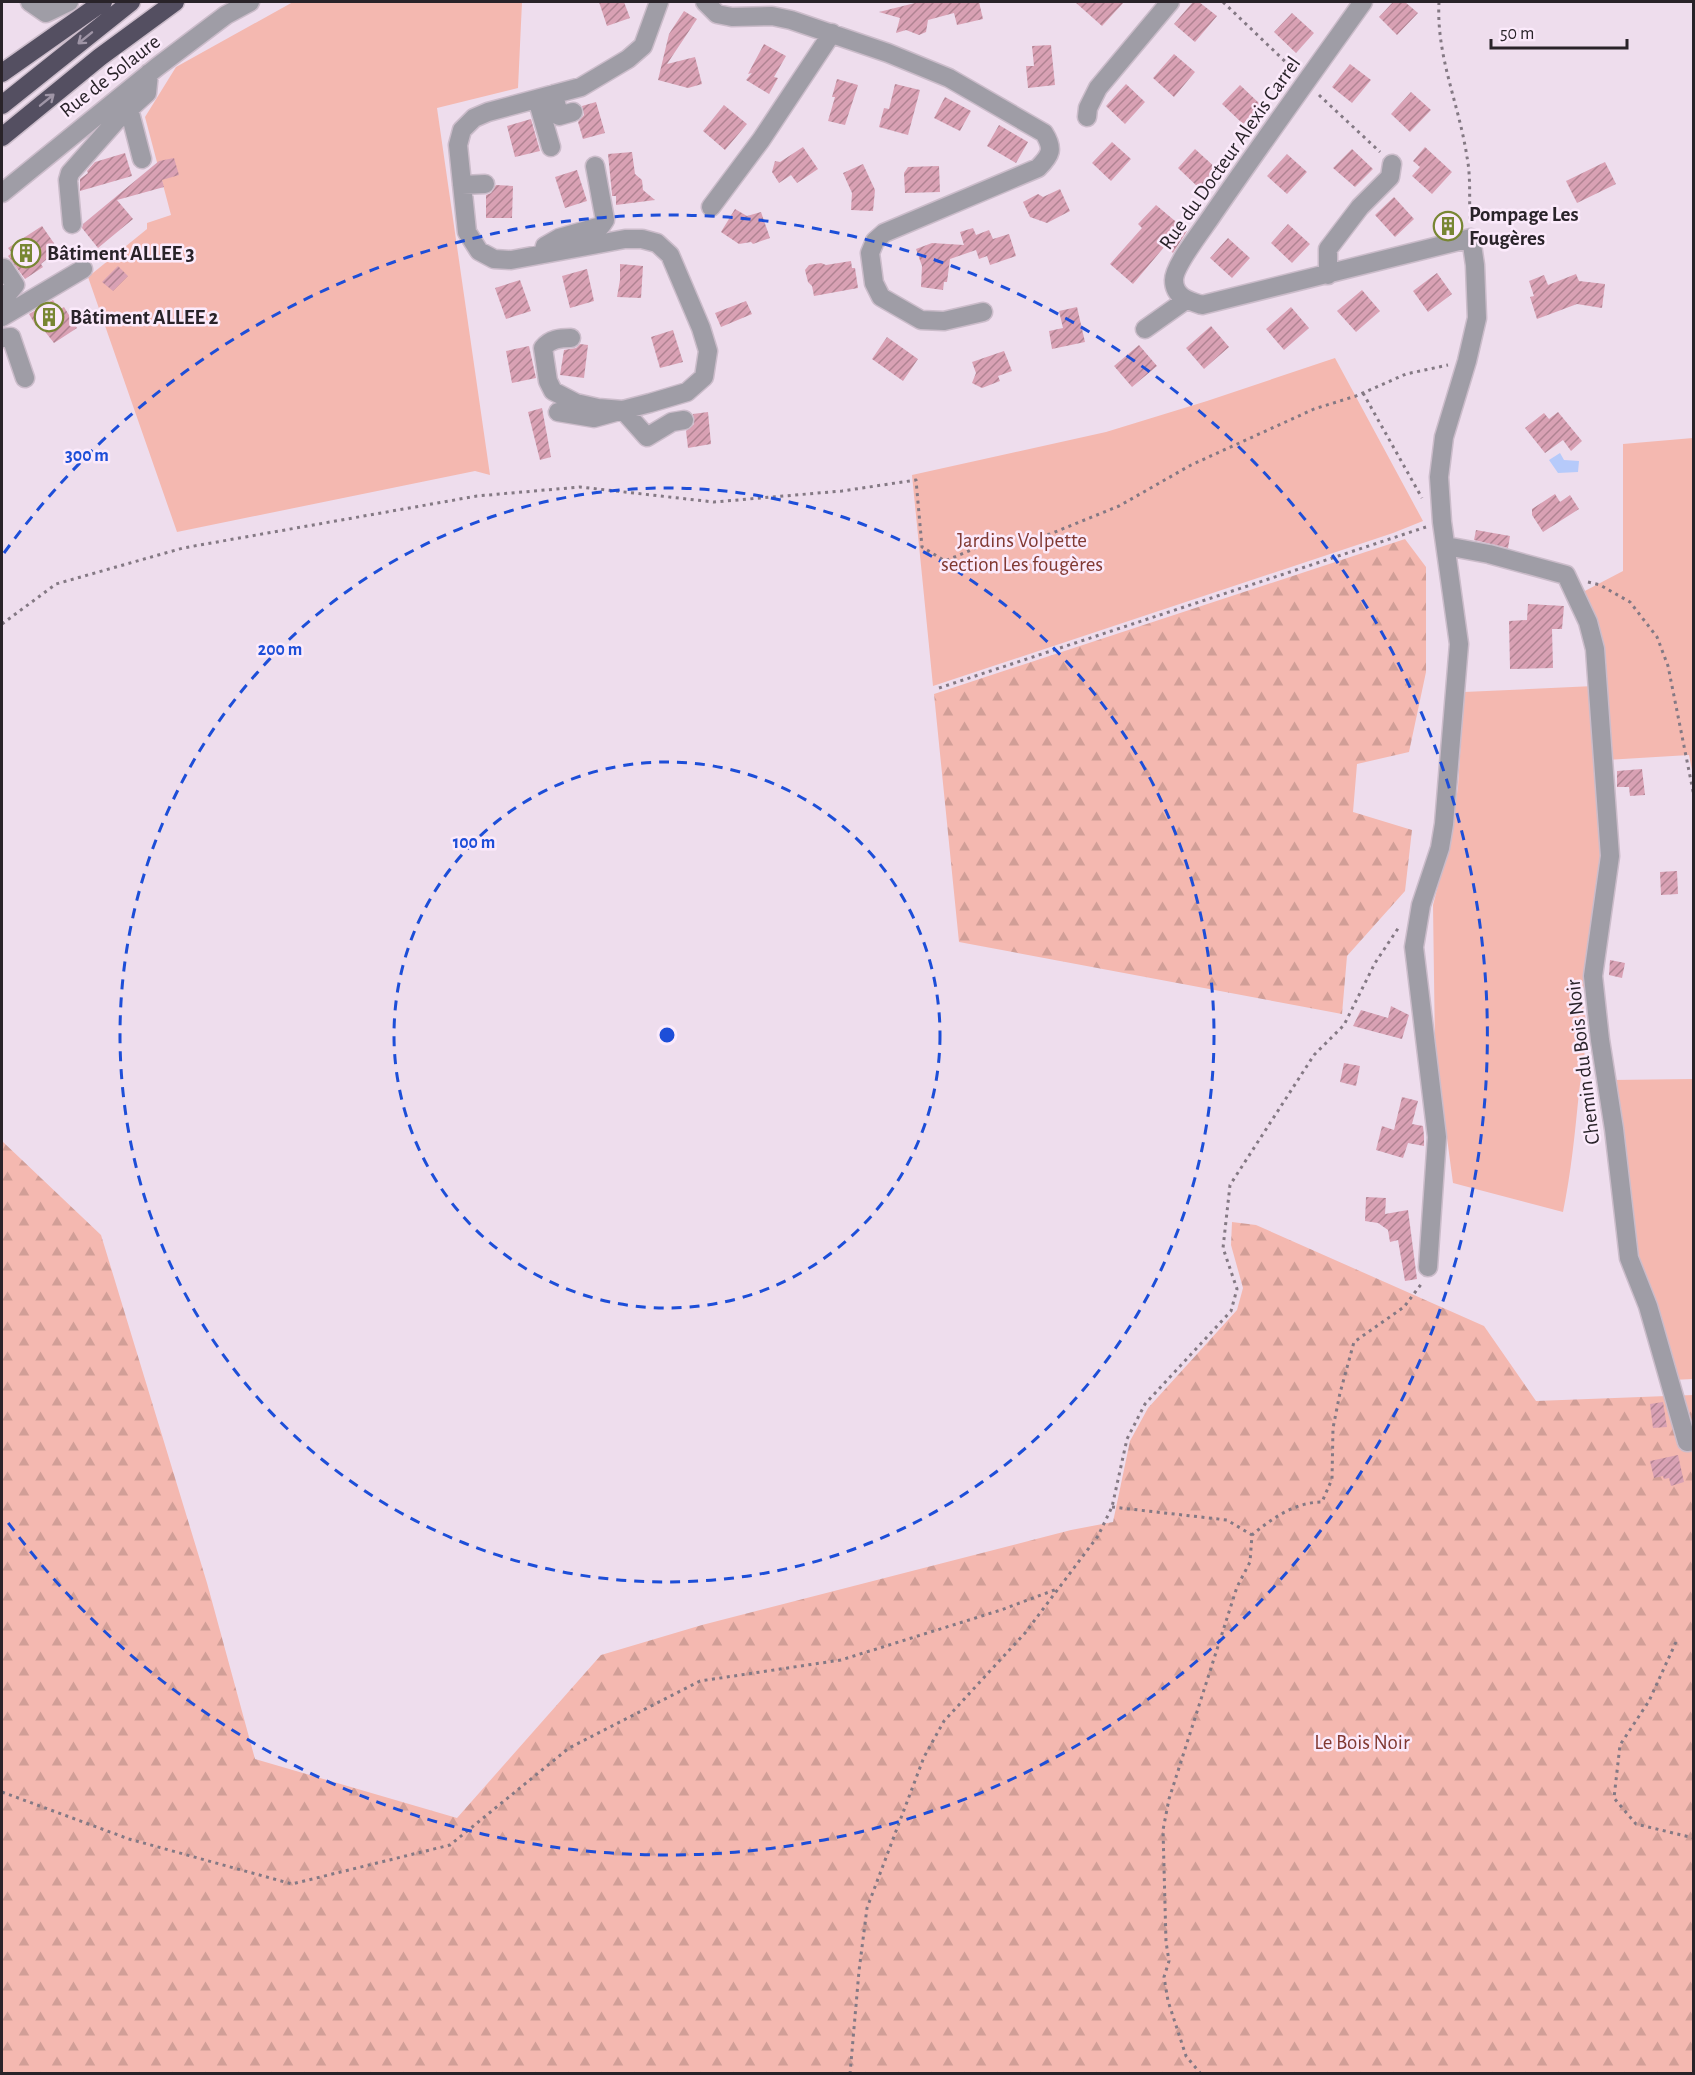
<svg xmlns="http://www.w3.org/2000/svg" width="1695" height="2075" font-family="'Alegreya Sans',sans-serif">
<defs>
<pattern id="forest-firs" width="22" height="20" patternUnits="userSpaceOnUse" patternTransform="scale(1.5)"><rect width="22" height="20" fill="#f4b8b0"/><path d="M5 1l3.5 6h-7zM16 11l3.5 6h-7z" fill="#d19e97"/></pattern>
<pattern id="building-hatch" width="6" height="6" patternUnits="userSpaceOnUse" patternTransform="scale(1.5)"><rect width="6" height="6" fill="#d9a1b4"/><path d="M-1 1l2-2M0 6l6-6M5 7l2-2" fill="none" stroke="#b08392"/></pattern>
</defs>
<rect width="100%" height="100%" fill="#eedded"/>
<path fill="#f4b8b0" d="M293 2H522L518 88 437 108 490 475 475 471 177 532 88 277 147 229V223L171 215 145 117 176 67Z
M1335 358 1423 521 1393 533 933 686 912 475 1106 432 1207 401Z
M1693 438V775L1689 755 1606 760 1581 593 1623 571V444Z
M1594 686 1602 870 1589 973 1580 996C1592 1024 1583 1062 1579 1092 1575 1133 1571 1173 1563 1212L1453 1183 1435 1048 1433 905 1451 835 1458 787 1464 692Z
M1693 1079V1379L1672 1380 1633 1259 1610 1080Z"/>
<path fill="url(#forest-firs)" d="M1405 539 1426 567V672L1409 752 1357 764 1353 812 1412 830 1405 891 1347 956 1342 1014 959 942 934 694Z
M2 1141 101 1235 207 1583 255 1759 457 1818 601 1655 702 1625 1071 1530 1113 1522 1130 1441 1148 1408 1237 1310 1243 1288 1231 1245 1232 1222 1256 1225 1484 1326 1536 1401 1693 1395V2073H2Z"/>
<path fill="#b6cafa" d="M1560 453 1564 460 1579 461 1578 472 1558 473 1549 460Z"/>
<path fill="url(#building-hatch)" d="M599 2H624L630 18 607 26Z
M919 2H979L983 19 957 25 954 13 928 20 926 32 919 35 906 30 896 33 900 18 879 12Z
M1075 2H1124L1102 26Z
M1193 2H1199L1217 16 1195 42 1174 24Z
M1393 2H1405L1418 13 1397 35 1379 17Z
M684 11 697 19 667 64 695 57 702 84 688 88 658 80 669 34Z
M1292 13 1314 33 1296 53 1274 32Z
M764 44 786 56 774 77 778 78 769 94 746 80 752 73 748 74Z
M1051 45 1055 85 1028 88 1026 66H1034L1032 46Z
M1174 54 1195 72 1174 97 1153 78Z
M1350 64 1371 80 1352 103 1332 87Z
M837 79 858 85 845 125 828 121 835 97H832Z
M895 84 920 90 908 135 879 127 884 108 889 109Z
M1126 84 1145 102 1125 124 1106 106Z
M1240 85 1261 105 1243 124 1222 104Z
M1411 92 1431 110 1410 132 1391 114Z
M945 97 971 111 960 131 934 118Z
M596 102 605 133 583 139 578 122 584 115 582 106Z
M724 105 747 124 725 150 703 131Z
M531 119 540 151 515 157 507 126Z
M999 125 1028 142 1016 163 987 146Z
M1112 142 1131 159 1111 181 1092 163Z
M803 147 818 169 797 183 791 175 779 183 772 172 775 161 780 162Z
M1425 147 1452 172 1432 194 1412 176 1420 167 1413 161Z
M1195 149 1217 169 1199 188 1178 168Z
M1352 149 1373 169 1355 187 1333 168Z
M632 152 635 174 642 180 643 190 655 200 616 205V196H612V194L608 154Z
M125 153 132 176 80 191V179L88 173 87 171 95 162Z
M1287 154 1307 172 1287 194 1267 176Z
M174 158 179 175 162 180 164 187 117 200 133 219 98 248 82 228 83 224 159 161Z
M1605 162 1616 184 1577 203 1566 181Z
M863 164 875 190 873 211 851 210 852 193 843 173Z
M939 166 940 192 905 193 904 173 908 167Z
M577 170 587 201 565 208 555 177Z
M496 185 513 186 512 218H486V195L491 193Z
M1060 189 1070 211 1047 223 1030 217 1023 202 1038 194 1043 197Z
M1394 197 1414 219 1395 237 1375 215Z
M1156 205 1187 231 1173 253 1165 246 1133 284 1110 264 1142 228 1138 224Z
M735 209 747 216 761 212 770 238 753 244 751 242 739 244 721 232Z
M1288 224 1310 244 1292 263 1271 243Z
M42 226 58 249 46 257 47 259 41 264 43 267 25 279 8 256 12 253 8 248Z
M973 228 976 235 989 230 993 239 1009 234 1016 256 990 265 987 256 979 259 976 250 950 259 947 282H944L943 290 921 287 922 266 916 249 932 243 964 245 960 232Z
M1228 238 1250 258 1232 278 1210 258Z
M851 261 852 268H855L858 288 814 296 812 286 808 282 805 270 809 265 821 263 826 265Z
M620 264 643 266 641 298 617 297 620 280Z
M118 266 128 276 113 291 102 282Z
M587 269 594 301 570 308 562 276Z
M1437 273 1452 294 1428 312 1413 291Z
M1576 274 1579 281 1605 284 1602 308 1577 304 1537 319 1530 297 1534 296 1529 281 1544 275 1548 285Z
M520 280 531 311 506 319 495 288Z
M1362 290 1380 311 1356 332 1337 311Z
M53 300 59 310 64 307 77 328 54 343 39 324 36 326 29 314Z
M746 301 752 314 721 327 715 313Z
M1077 307 1085 342 1052 349 1049 331 1063 328 1059 311Z
M1291 307 1309 328 1284 350 1266 329Z
M1211 326 1229 347 1204 369 1186 348Z
M673 330 683 362 660 368 651 337Z
M887 337 918 359 903 381 872 359Z
M580 344 588 345 584 378 560 375 564 350 576 348Z
M1139 345 1157 366 1132 387 1114 366Z
M529 346 536 378 512 383 506 351Z
M1004 351 1012 371 998 376 1000 381 982 388 972 383 976 373 972 362Z
M542 408 551 457 540 460 528 412Z
M708 412 711 444 688 448 686 431 694 424 693 414Z
M1558 412 1582 441 1571 451 1563 440 1545 453 1525 428 1544 413 1549 419Z
M1555 494 1560 502 1570 495 1579 509 1543 532 1532 515V509Z
M1476 530 1510 536 1508 548 1474 540Z
M1528 604 1564 606 1562 629H1552L1553 668 1510 669 1509 621 1527 620Z
M1642 769 1645 795 1630 796 1629 787H1617V771Z
M1677 871 1678 894 1661 895 1660 872Z
M1610 960 1625 963 1622 978 1609 975Z
M1391 1006 1409 1015 1402 1039 1353 1026 1361 1010 1388 1018Z
M1344 1063 1360 1066 1356 1086 1340 1082Z
M1402 1097 1418 1101 1412 1124 1423 1126 1424 1136V1146L1408 1143 1403 1158 1376 1150 1382 1126 1394 1130Z
M1366 1197 1386 1198 1385 1214 1408 1210 1417 1279 1405 1281 1398 1240 1390 1242 1388 1230 1378 1223 1365 1221Z
M1663 1402 1667 1427 1653 1428 1650 1404Z
M1678 1455 1684 1482 1671 1486 1669 1478 1664 1479 1663 1476 1654 1478 1650 1461Z"/>
<g fill="none" stroke-linecap="round" stroke-linejoin="round">
<g stroke="#cbbcca" stroke-width="21">
<path id="minor" d="M30 2 46 13 69 2
M705 2 717 14 732 17 772 16 791 20 888 53 949 78 1044 133C1054 149 1051 155 1038 168L884 233 875 241 870 253 874 283 881 297 921 320 944 321 983 312
M1363 2C1313 72 1262 143 1213 214 1204 228 1174 265 1174 280 1174 297 1189 301 1202 305L1471 238 1475 265 1477 318 1467 361 1444 437 1439 477 1442 522 1459 644 1444 824 1440 848 1421 905 1414 947 1437 1137 1428 1267
M554 94 559 116 573 112
M537 99 551 147
M129 109 142 159
M1087 117 1088 108 1098 88 1170 2
M462 185 485 184
M2 193 157 67 226 15 250 2
M711 207 761 140 832 33
M72 224 68 180 70 173 116 121 147 93 149 73
M543 254 545 246 559 238 601 226 605 220 595 166
M1328 275V249L1360 207 1390 177 1392 164
M2 301 15 285 4 268
M2 317 83 269
M1145 329 1186 300
M2 338 11 337 25 378
M571 338C560 338 550 339 543 348L548 381 553 391 576 403 598 408 623 410 650 403 687 392 704 377 708 351 701 328 670 255 657 243 642 239H625L511 260 494 259 479 251 467 232 458 145 462 130 474 118 488 112 581 87 628 59 643 46 659 2
M558 412 594 418 623 410 647 437 672 422 684 420
M1446 546 1489 554 1566 575 1588 622 1595 649 1610 856 1593 976 1600 1040 1614 1129 1629 1258 1648 1306 1687 1442 1694 1441"/>
</g>
<g stroke="#cbbcca" stroke-width="21">
<path id="highway" d="M2 73 103 2
M2 105 131 2
M2 137 100 57 175 2"/>
</g>
<path stroke="#847984" stroke-width="3" stroke-dasharray="3 4.5" stroke-linecap="butt" d="M1223 2 1293 69
M1439 2C1436 56 1459 104 1467 157 1471 177 1469 200 1470 222
M1319 95 1380 152
M1363 393 1422 498
M1588 582 1600 585 1630 602 1657 637 1668 666 1694 796
M2 624 56 584 183 548 477 496 580 487 714 502 842 491 916 480 922 547 945 561 983 545 1050 534 1119 506 1191 465 1314 409 1356 396 1406 374 1448 365
M939 688 1426 527
M1112 1507 1227 1520 1252 1535
M1676 1642 1649 1701 1620 1745 1614 1798 1636 1824 1694 1838
M2 1792 129 1839 292 1884 450 1845 569 1748 700 1681 841 1660 1001 1610 1057 1589
M850 2074 859 1971 867 1908 924 1757 944 1721 1025 1633 1098 1536 1112 1507 1127 1439 1145 1404 1231 1311 1237 1289 1223 1248 1230 1185 1314 1055 1344 1025 1375 963 1399 927
M1201 2074 1186 2056 1168 2001 1164 1977 1169 1961 1166 1942 1163 1830 1169 1799 1237 1587 1250 1562 1252 1535C1272 1518 1296 1502 1322 1502L1332 1479 1333 1428 1340 1393 1354 1342 1404 1307 1422 1283"/>
<use href="#minor" stroke="#9f9da6" stroke-width="18"/>
<use href="#highway" stroke="#544f61" stroke-width="18"/>
</g>
<defs><path id="oneway-shaft" d="M-6 0H5M1.5-3L5.5 0L1.5 3" fill="none" stroke-width="1.6" stroke-linecap="round" stroke-linejoin="round" transform="scale(1.5)"/></defs>
<g stroke="#9f95a6">
<use href="#oneway-shaft" transform="translate(85 38) rotate(141)"/>
<use href="#oneway-shaft" transform="translate(47 100) rotate(-39)"/>
</g>
<g fill="none" stroke="#1d4ed8" stroke-width="3" stroke-dasharray="10 8">
<circle cx="667" cy="1035" r="273"/>
<circle cx="667" cy="1035" r="547"/>
<path d="M4 553A820 820 0 1 1 4 1517"/>
</g>
<defs>
<g id="building-ring" transform="scale(1.5)"><circle r="9.5" fill="#fbeafb" stroke="#788633" stroke-width="1.5"/><path d="M-4-6H4V6H1V3H-1V6H-4ZM-2.5-4.3h1.7v1.8h-1.7ZM.8-4.3h1.7v1.8H.8ZM-2.5-1h1.7V.8h-1.7ZM.8-1h1.7V.8H.8Z" fill="#788633"/></g>
</defs>
<g fill-rule="evenodd">
<use href="#building-ring" x="1448" y="226"/>
<use href="#building-ring" x="26" y="253"/>
<use href="#building-ring" x="49" y="317"/>
</g>
<g text-anchor="middle" dominant-baseline="central" stroke-width="5" stroke-linejoin="round" paint-order="stroke">
<g font-size="21" fill="#292329" stroke="#fbeafb">
<text transform="translate(110 76) rotate(-38)">Rue de Solaure</text>
<text transform="translate(1230 153) rotate(-55)">Rue du Docteur Alexis Carrel</text>
<text transform="translate(1583 1062) rotate(-97)">Chemin du Bois Noir</text>
</g>
<g font-size="21" font-weight="bold" fill="#292329" stroke="#fbeafb" text-anchor="start">
<text x="1469" y="214">Pompage Les<tspan x="1469" dy="24">Fougères</tspan></text>
<text x="47" y="253">Bâtiment ALLEE 3</text>
<text x="70" y="317">Bâtiment ALLEE 2</text>
</g>
<g font-size="21" fill="#813932" stroke="#fbeafb">
<text x="1022" y="540">Jardins Volpette<tspan x="1022" dy="24">section Les fougères</tspan></text>
<text x="1362" y="1742">Le Bois Noir</text>
</g>
</g>
<circle cx="667" cy="1035" r="9" fill="#1d4ed8" stroke="#fbeafb" stroke-width="3"/>
<g font-size="18" text-anchor="middle" font-weight="bold" fill="#1d4ed8" stroke="#fbeafb" stroke-width="5" stroke-linejoin="round" paint-order="stroke">
<text x="87" y="461">300 m</text>
<text x="280" y="655">200 m</text>
<text x="474" y="848">100 m</text>
</g>
<rect width="1695" height="2075" fill="none" stroke="#292329" stroke-width="6"/>
<path d="M1491 39v9h136v-9" fill="none" stroke="#292329" stroke-width="3"/>
<text x="1500" y="39" font-size="18" fill="#292329" stroke="#fbeafb" stroke-width="4.5" paint-order="stroke">50 m</text>
</svg>
